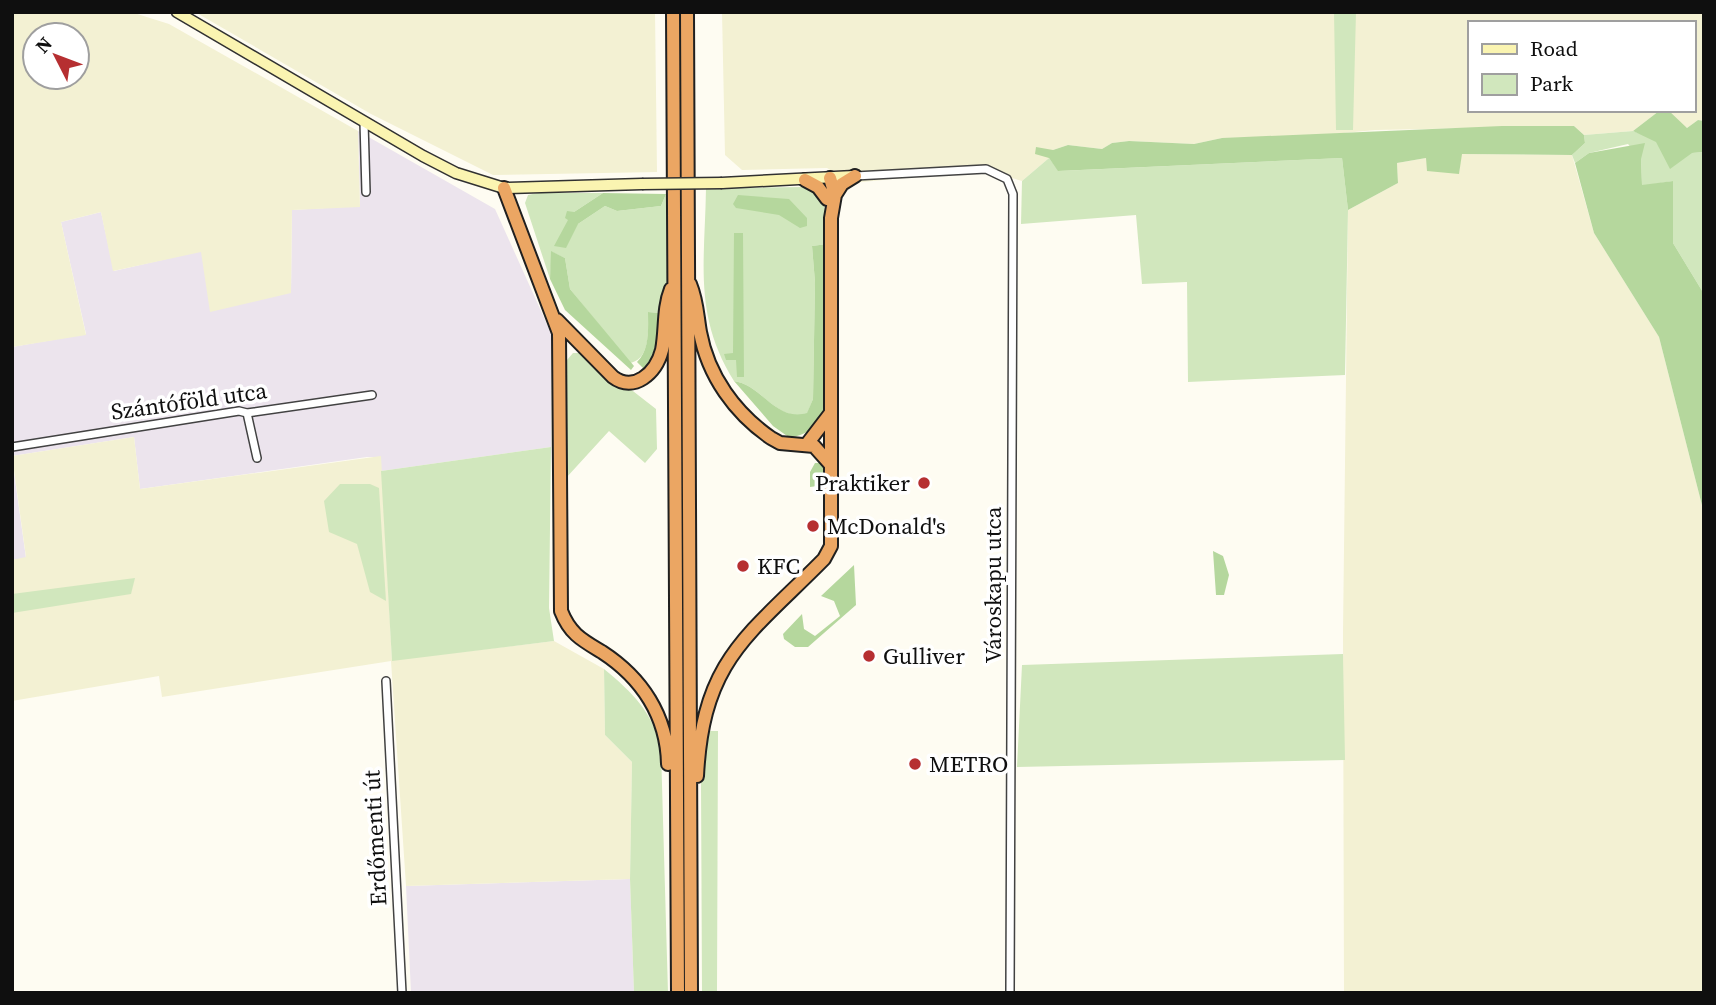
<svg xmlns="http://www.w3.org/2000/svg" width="1716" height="1005" font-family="'Source Serif 4',serif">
<rect width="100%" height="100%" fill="#fefcf2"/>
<path fill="#ece4ed" d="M358 131 495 209 551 333V447L381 471V457H367L140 489 134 437 12 456V347L86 334 61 222 101 212 114 271 201 251 291 292 292 210 360 206Z
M12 458 26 558 12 560Z
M630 879 634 993H411L406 886Z"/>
<path fill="#f3f1d3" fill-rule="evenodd" d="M12 12H131L169 24 358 131 360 207 292 210 291 293 210 312 201 252 113 271 101 212 61 222 86 335 12 347ZM77 35V77H35V35Z
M195 12H655L657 172 493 175 371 114Z
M722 12H1704V121L1698 120 1687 128 1659 111 1633 131 1584 135 1574 126 1375 130 1302 137 1222 138 1194 144 1129 141 1112 143 1102 149 1068 145 1053 150 1049 158 1022 181 985 170 852 183 827 168 742 170 725 155ZM1469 23H1693V110H1469Z
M1461 154 1572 155 1594 233 1659 337 1704 513V993H1344L1343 633 1348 210 1398 183 1397 163 1426 158 1459 173Z
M134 437 140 489 381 456 392 660 554 641 604 669 605 735 632 762 630 879 406 886 391 661 162 697 159 676 12 701V560L26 557 12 456Z"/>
<path fill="#d1e7bd" d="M1334 12H1356L1353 130H1336Z
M1633 131 1692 153 1704 152V294L1673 243V181L1642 186 1641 159 1628 144 1589 153 1575 163 1572 155 1585 143 1584 135Z
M1049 158 1059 171 1342 158 1348 210 1345 375 1188 382 1187 282 1142 284 1136 215 1021 224 1022 181Z
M806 187C830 192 826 224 827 244L812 246 815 282 813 399 807 414C776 422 762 385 734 381 693 315 705 262 706 188Z
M538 193H603L574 212 578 224 605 206 617 211 661 206 666 194 667 285 660 313 648 312C648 329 651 359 630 363L570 289 565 258 552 252 550 279 525 203 528 195Z
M573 353H584L656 409 657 449 645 463 609 431 566 478 567 360Z
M551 447 549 608 554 641 392 661 381 471Z
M340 484H370L379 488 386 601 370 592 357 544 329 532 324 501Z
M135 578 131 594 12 613V594Z
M1343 654 1345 760 1017 767 1022 665Z
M604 669C632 692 654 713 661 750L668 993H634L630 879 632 762 605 735Z
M705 731H718L717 993H702L701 783Z"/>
<path fill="#b5d79d" d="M1668 110 1687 128 1698 120 1704 121V152L1692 153 1670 169 1656 142 1633 131 1659 111Z
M1502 126H1574L1584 135 1585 143 1572 155 1462 154 1459 174 1427 171 1426 158 1397 163 1398 183 1348 210 1342 158 1058 171 1049 158 1035 154 1036 147 1053 150 1068 145 1102 149 1112 143 1129 141 1194 144 1222 138Z
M1645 143 1641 159 1642 185 1673 181V243L1704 294V513L1659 337 1594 233 1575 163 1589 153Z
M603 193 666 194 661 206 617 211 605 206 578 224 566 248 554 246 568 220 565 218 567 211 574 212Z
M738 195 789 199 807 218V226L800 228 779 215 736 208 733 204Z
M734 233H743L744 377H737L736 360H726L724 354 733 353Z
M827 244V407C820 427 810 433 790 438L773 426 734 381C762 385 776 422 807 413L813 399 815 282 812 246Z
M551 251 565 258 570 289 634 366 631 370 565 310 550 279Z
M648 312 660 313C658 334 657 352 644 369L637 362C650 350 648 328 648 312Z
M815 463H824L825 485 810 487V472Z
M1213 551 1223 556 1229 575 1224 595H1216Z
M854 565 856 605 808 647H795L784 639 783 634 802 614 804 629 815 636 840 616 834 601 821 596Z"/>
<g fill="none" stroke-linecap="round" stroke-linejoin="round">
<g stroke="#424242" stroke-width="10">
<path id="street" d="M364 122 366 192
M855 176 986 169 1007 179 1013 194 1010 993
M247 413 257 458
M12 447 239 411 247 413 372 395
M386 681 402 993"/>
</g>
<g stroke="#313131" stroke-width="13">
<path id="secondary" d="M177 12 423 156 456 173 504 188 642 184
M722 183 854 176"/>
</g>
<g stroke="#202020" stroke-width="16">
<path id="highway" d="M673 12 678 993
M687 12 691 993
M805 180 818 187 827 199
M504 188 559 333 561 611C570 634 582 640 602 652 642 678 667 716 668 764
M835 195 842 184 855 176
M690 284C697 301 697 315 700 332 708 376 735 413 771 438L780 443 814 446 831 465
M557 320 613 377C634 393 656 373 662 350 666 330 663 309 671 289
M807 444 830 414
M697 776C703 659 748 636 824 559L831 546V218L835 195 830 178"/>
</g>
<use href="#street" stroke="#fff" stroke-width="7"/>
<use href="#secondary" stroke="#faf4b1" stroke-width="10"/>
<use href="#highway" stroke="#eba663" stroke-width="12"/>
<g stroke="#313131" stroke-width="13" stroke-linecap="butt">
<path id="secondary-bridge" d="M642 184 722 183"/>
</g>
<use href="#secondary-bridge" stroke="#faf4b1" stroke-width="10"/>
</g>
<g fill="#b62f31" stroke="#fff" stroke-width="2.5">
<circle cx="924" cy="483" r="7"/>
<circle cx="813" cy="526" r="7"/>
<circle cx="743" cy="566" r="7"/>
<circle cx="869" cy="656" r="7"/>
<circle cx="915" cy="764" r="7"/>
</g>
<g text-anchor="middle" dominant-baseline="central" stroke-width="7" stroke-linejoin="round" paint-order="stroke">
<g font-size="23" fill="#0f0f0f" stroke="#fff">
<text transform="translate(189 401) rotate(-8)">Szántóföld utca</text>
<text transform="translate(993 585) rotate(-90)">Városkapu utca</text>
<text transform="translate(375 838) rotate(-93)">Erdőmenti út</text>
</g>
<g font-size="23" fill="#0f0f0f" stroke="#fff" text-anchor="start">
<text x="910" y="483" text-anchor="end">Praktiker</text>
<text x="827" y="526">McDonald's</text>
<text x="757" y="566">KFC</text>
<text x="883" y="656">Gulliver</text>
<text x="929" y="764">METRO</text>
</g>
</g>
<rect width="1716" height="1005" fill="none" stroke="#0f0f0f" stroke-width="28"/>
<rect x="1468" y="21" width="228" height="91" fill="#ffffff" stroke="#9f9f9f" stroke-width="2"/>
<rect x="1482" y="44" width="35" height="10" fill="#faf4b1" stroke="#9f9f9f" stroke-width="2"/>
<text x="1530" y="56" font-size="21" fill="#0f0f0f">Road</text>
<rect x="1482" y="74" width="35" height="21" fill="#d1e7bd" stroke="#9f9f9f" stroke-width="2"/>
<text x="1530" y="91" font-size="21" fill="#0f0f0f">Park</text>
<g transform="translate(56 56) rotate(312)"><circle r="33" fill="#ffffff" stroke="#9f9f9f" stroke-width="2"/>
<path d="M0-5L12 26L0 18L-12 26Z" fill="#b62f31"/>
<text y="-10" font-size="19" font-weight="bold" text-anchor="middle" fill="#0f0f0f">N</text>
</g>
</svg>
